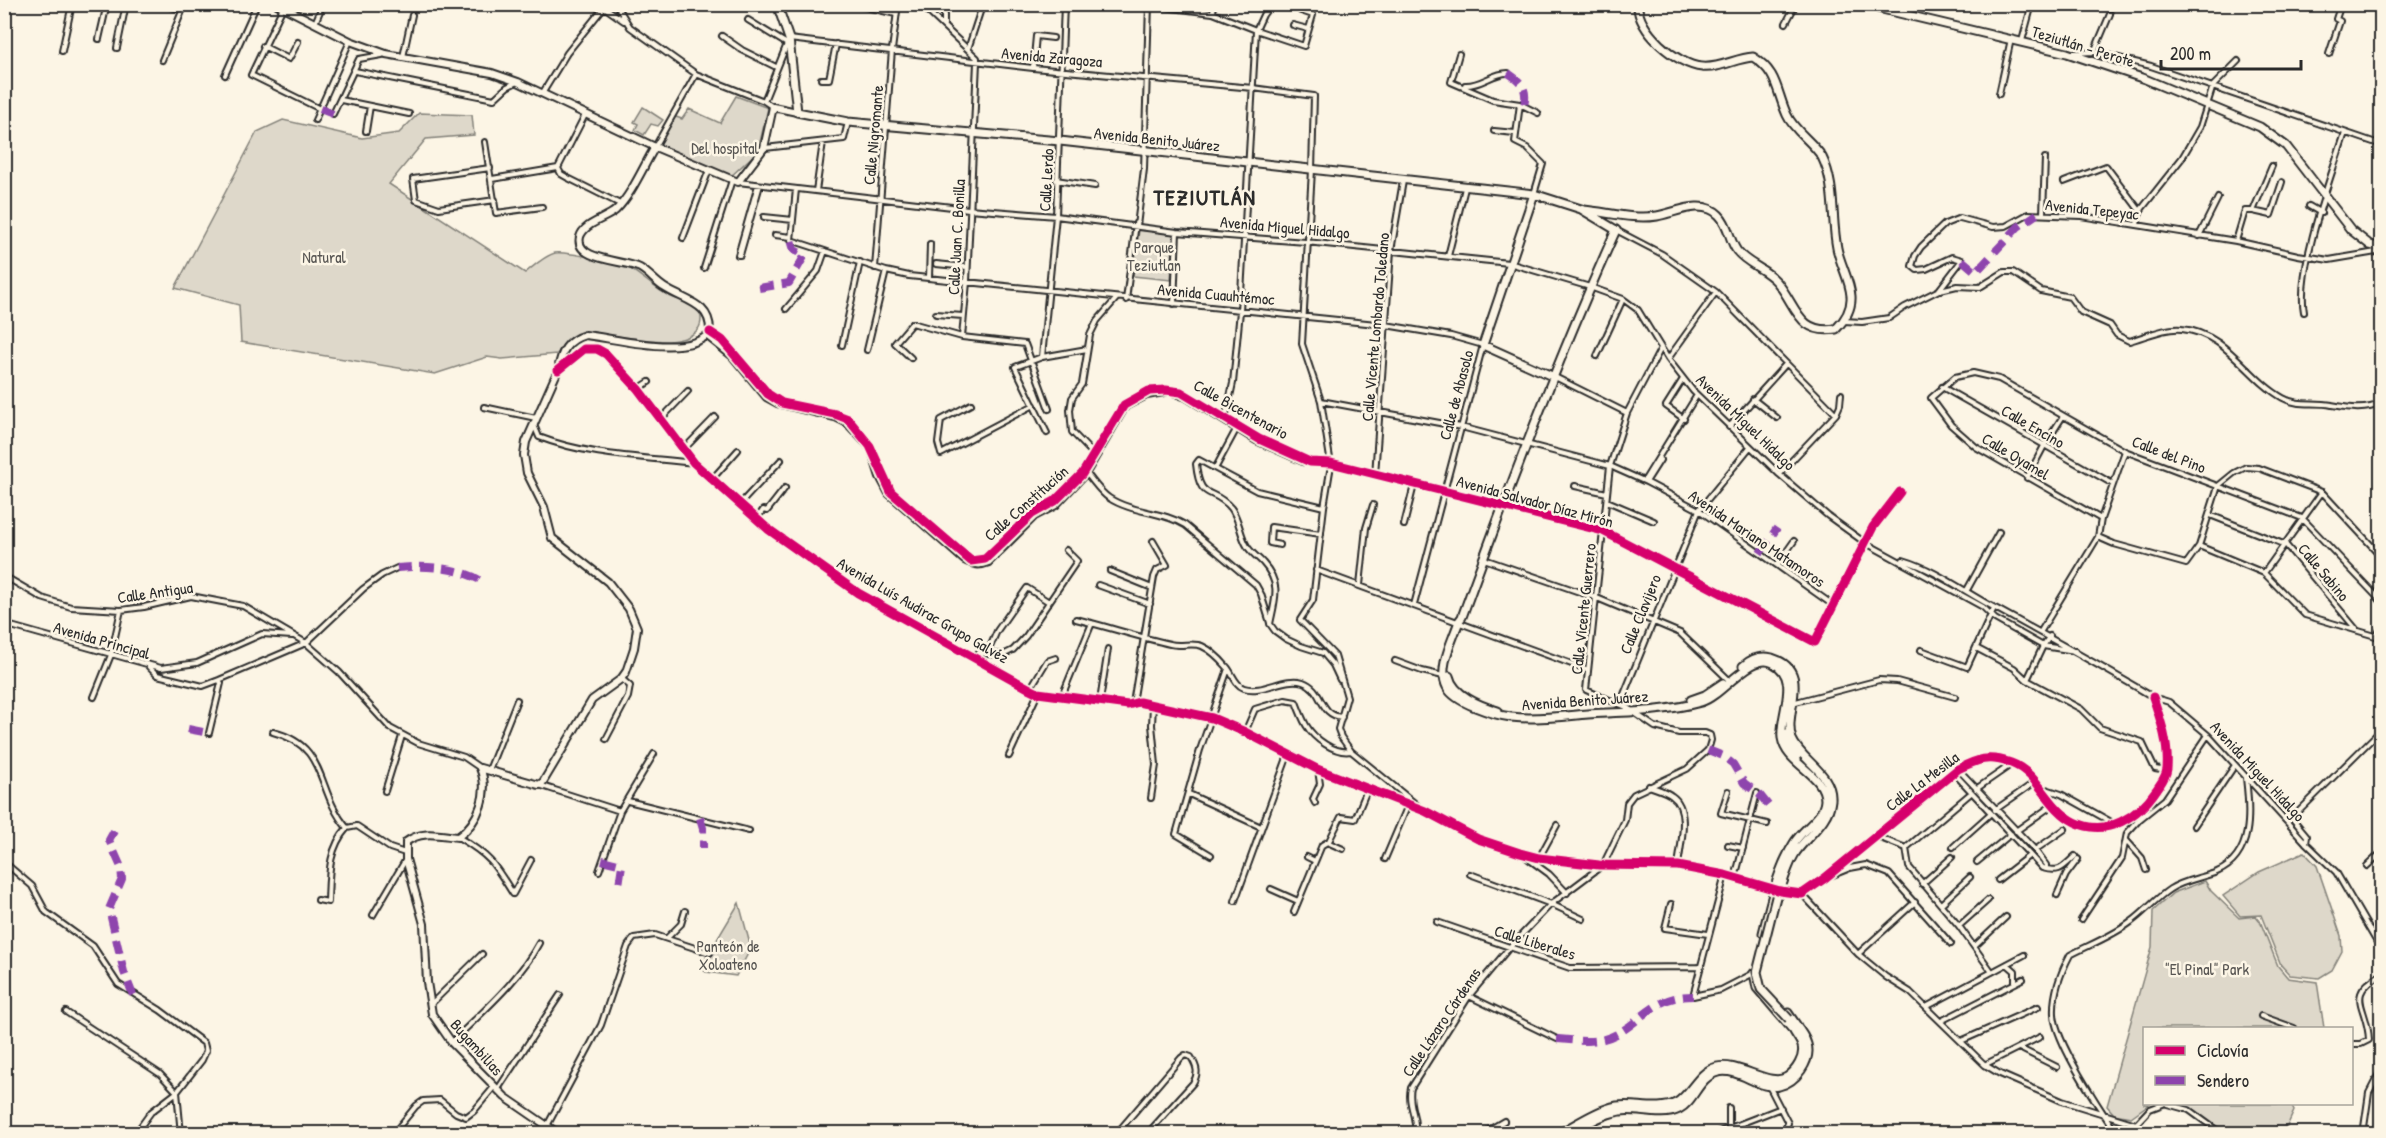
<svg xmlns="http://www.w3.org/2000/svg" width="2386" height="1138" font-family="'Patrick Hand',sans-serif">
<rect width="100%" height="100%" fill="#fcf5e5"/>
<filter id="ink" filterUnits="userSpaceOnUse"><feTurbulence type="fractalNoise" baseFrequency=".0167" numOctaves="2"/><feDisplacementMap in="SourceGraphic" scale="12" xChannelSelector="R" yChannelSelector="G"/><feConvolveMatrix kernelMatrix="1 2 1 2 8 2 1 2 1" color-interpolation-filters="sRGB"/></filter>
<g filter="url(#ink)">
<path fill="#ded8ca" stroke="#84827a" stroke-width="1.5" d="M736 96 768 108 758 151 729 178 656 146 673 116 682 119 689 109 720 123Z
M643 107 663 120 658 126 651 124 644 135 635 130 638 124 634 122Z
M419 113 472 115 474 135 426 139 389 184 525 273C534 266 544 256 555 253 564 251 618 262 627 267 642 275 653 288 669 296 677 300 692 301 698 308 702 313 702 324 698 329 675 359 595 321 568 339 564 342 560 350 557 354L502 359 487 357 435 374 241 342 239 305 175 288 257 132 283 120 362 138 399 133Z
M1139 230 1174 233 1171 280 1133 276Z
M2304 852 2317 866 2341 936 2342 951 2332 970 2319 978 2290 975 2281 965 2261 915 2240 916 2223 896 2259 872Z
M2205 881 2211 891 2239 918 2256 916 2260 921 2278 966 2288 978 2317 982 2324 1028H2144V1104H2149L2131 1117 2114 1114 2107 1106 2152 947 2153 911 2173 893Z
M739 903 751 948 736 976 706 972 700 968Z
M2172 1104H2291L2294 1111 2284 1133H2226L2197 1113Z"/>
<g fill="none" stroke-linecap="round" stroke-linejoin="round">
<g stroke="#2b2b2b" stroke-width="8">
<path id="street" d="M161 4 182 10
M616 4 630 27 696 74 764 101 773 107
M853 4 896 14
M920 4 977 58V62L967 282 962 337
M944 4V25
M1138 4 1213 13 1256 30 1304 46 1313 15 1301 11
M283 7 251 75 320 109
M1213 13 1214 4
M748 20 787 44
M315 23 323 4
M1786 23 1796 4
M1293 25 1308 29
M722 36 742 50 776 67
M99 39 107 4
M2022 41 2032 4
M263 46 289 59 298 42
M117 48 126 4
M968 49 981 9
M62 51 72 4
M2094 52 2110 14
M2073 53 2094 52 2151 66 2382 145
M1459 54 1451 82 1493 100 1520 104 1538 113
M2329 54 2340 21 2336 19 2341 4
M403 57 412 15
M162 60 185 4
M1033 68 1036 36 1053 38
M355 71 494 99 507 87 517 82
M225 75 257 4
M821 79H829L836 44
M1465 85C1481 86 1492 73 1508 73
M542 94 567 53 604 7 624 21
M1999 94 2011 39
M341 100 409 114
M764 101 789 39 1033 68 1253 88 1314 96 1312 170 1302 344 1321 401 1331 465 1324 507 1313 600 1300 620 1335 656 1347 697 1338 729 1341 737 1351 751 1422 809
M1520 104 1515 142 1527 148 1543 164 1534 194
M333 114 359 59 382 55
M315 120 350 41
M366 131 370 106
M1494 131 1515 133
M485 142 496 213 542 207
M655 147 696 74
M765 148 844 139 848 122
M490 168 413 179 416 200 439 208 495 200
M558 168 561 174 568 178 620 204
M492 179 558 168 585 115
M1056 180 1095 186
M738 182 969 209 1056 216 1177 232 1306 242 1509 263 1590 287 1623 299 1638 310 1668 359 1693 391 1779 474 1828 516 1864 542 1983 607 1995 619 2043 646 2075 651
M2064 182 2106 166 2140 211
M758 185 738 255H740L760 185
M796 189 791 240 886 271 909 276 1386 325 1451 336 1483 345 1414 605
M816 191 823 142
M2309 206 2321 213
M2253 211 2272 166
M2043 214 2045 158
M764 217 793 220
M2137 225 2140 211 2182 158 2200 127 2213 86 2238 61
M1137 226 1144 169 1149 4
M1616 230 1662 254 1716 292 1836 414
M775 235 791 237
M2199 236 2218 198
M683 238 709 170
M2236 241 2245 211H2253L2271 215 2282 182
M1448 256 1465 188
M936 264 967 267
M704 268 732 180
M875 268 892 50 898 4
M929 278 930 244
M1940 290 1957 286 1980 287 2004 272H2013L2041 291 2070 297 2081 312 2110 325 2117 335 2129 341C2145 337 2165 327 2182 329 2227 333 2248 379 2283 398 2299 407 2315 401 2332 405 2349 408 2365 411 2382 403
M1126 300 1136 223
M1174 304 1177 232
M786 309 818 271 825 251
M2304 312C2296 270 2331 176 2345 133
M936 314 963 316
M1844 321 1862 322 1889 318 1905 307 1939 290 1962 260 1952 257 1926 269 1917 270 1912 266 1915 256 1921 247 1945 224 1960 218 1993 227 2006 226 2028 214 2081 216 2236 241 2298 255 2329 260 2382 251
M710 332 722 340 768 394 782 403 835 414 848 419 870 446 891 492 971 561 985 559 1032 514 1055 501 1082 474 1124 405 1149 391 1166 390 1181 392 1259 439 1310 462 1331 463 1603 531 1815 642 1873 527 1900 492
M707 337 732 357 766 398 777 404 835 418 847 424 870 449 879 477 888 494 964 561C974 566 979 567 989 563L1035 517 1056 506 1087 473 1126 407 1147 396 1170 392 1186 398 1256 441 1303 462
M842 345 860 262
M867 350 886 271
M1597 356 1623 299
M1042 357 1056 216 1064 4
M911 358 895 343 912 323 962 337 1025 344 1049 409
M1668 359 1716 292
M558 370 584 349H597L606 354 638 389 694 463 768 529 858 593 1030 689 1038 693 1128 705 1139 702 1212 718 1245 732 1317 769 1425 811 1478 839 1520 853 1539 858 1599 865 1678 866 1725 875 1780 891 1802 894 1825 878 1958 769C1978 759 1988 755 2011 763 2039 773 2048 809 2075 822 2107 838 2139 816 2157 789 2161 783 2166 777 2167 769 2169 744 2161 721 2153 697
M1555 377 1627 413
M1683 379 1666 406 1684 419
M1942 387 2113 484
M638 389 649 382
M1753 399 1777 418
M1321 401 1461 427 1610 466 1646 482 1699 510 1833 605
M971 404 941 420 938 443 941 454 1034 405
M2379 405 2382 440
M484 407 536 418
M661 419 688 391
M1225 420 1233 383 1240 311 1256 30 1263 15 1271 4
M534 425 539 437C588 456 642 457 694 463
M1729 427 1786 364
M1047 433 1015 367 1042 357 1087 349
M684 449 715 417
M1094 455 1072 432 1070 410 1072 398 1082 384 1090 335 1097 321 1116 299
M1216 467 1237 428
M1087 474C1094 482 1100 492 1109 498 1132 513 1162 511 1185 525L1256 585 1261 594 1270 623
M1779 474 1836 414 1840 405 1841 394
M1375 475 1391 251 1403 181
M713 478 738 450
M2027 478 2044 446 2063 416
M1644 481 1697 395
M1646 482 1660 460
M1575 486 1607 493
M1607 501 1654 521
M740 504 781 460
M1324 507 1257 491 1199 460 1196 464C1200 503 1212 486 1231 508 1239 518 1240 535 1247 546 1251 553 1258 557 1263 563 1282 584 1275 599 1270 624L1275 631 1286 639 1301 646 1323 653 1333 665 1340 680
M2210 515 2286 545 2356 629
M757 519 763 510 767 511 785 488
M2101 519 1976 447 1951 425 1931 398 1955 377 1973 373 1999 379 2125 451 2302 518 2382 602
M1404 525 1414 485
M2098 537 2114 544 2186 564 2199 546 2218 486 2234 473 2246 467 2259 468 2322 492 2382 557
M1280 545 1270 543 1271 527 1321 534
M2199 546 2264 573 2305 615 2382 638
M1484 559 1597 598 1680 633 1731 682
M1903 560C1937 570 1966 593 1997 609 2050 638 2101 666 2153 697L2169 702 2208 735 2306 843 2336 872 2382 951
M1777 565 1794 541
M1316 570 1588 670
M1110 571 1152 588
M2264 573 2322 492
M4 576 42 598 71 607 121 610 144 607 191 596 243 606 306 643 339 672 390 728 418 743 464 757 480 768
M1098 585 1150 604
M1360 585 1366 528 1373 505
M1967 590 1999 532
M1076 619C1108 627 1139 637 1170 644 1180 647 1193 642 1202 646 1211 650 1221 660 1227 667 1233 674 1235 685 1244 688 1263 694 1284 676 1303 682 1324 689 1318 715 1342 717
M4 624 161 668 197 663 262 634 292 636
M2041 631 2098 537 2101 519 2125 451
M2377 636 2382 625
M1976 648 2014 668 2027 680 2081 709 2100 728 2142 742 2155 769 2167 771
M1921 650 1967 667 1994 608
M987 654 997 631 1027 588 1049 602
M973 658 978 653 1003 655 1013 650 1026 636 1077 561 1066 550
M1395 661 1422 671 1443 676
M149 667 157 675 203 686 219 680 306 643 363 589 382 575 397 568
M2027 680 2043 646 2050 636
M1030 689 1047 661 1056 658
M1062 696 1092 623
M94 697 111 655 121 610
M1100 701 1108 649
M1133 703 1154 577 1157 570 1167 565 1153 541
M1792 703 1879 680 1897 681 1955 697
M1620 704 1699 510 1750 447
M273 732C329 746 315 790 347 828
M1245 732 1255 709 1285 700 1296 702C1299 710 1302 718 1306 725 1314 739 1335 754 1351 751
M209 733 221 683 219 680
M606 739 628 697 630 686 622 679
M1009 756 1038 693
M1958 769 2035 850 2046 865V868
M489 770 517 700
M1954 773 2042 868C2060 873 2062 868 2075 856
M539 785 620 811
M1649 786C1657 789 1666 791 1672 796 1691 809 1680 846 1678 866
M2040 787 2061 794 2113 823
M1976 789 2012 764
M385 791 402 736
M1728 791 1721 813 1767 824
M1189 794 1261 827
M1151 798 1156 765 1152 725 1153 705
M628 801 749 831
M1315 803 1313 799 1320 784 1318 770
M1995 810 2035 782
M2194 826 2235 765
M347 828 357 826 390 848 405 853
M2016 831 2054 804
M1875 836 1906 848 1909 867 1959 926 1992 972
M458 837C490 856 494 863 513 894L531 860
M2126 840 2142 858 2146 870
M1327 842 1343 849
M2306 843 2307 836 2292 818 2381 730
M1728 845 1743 848
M1953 847 1991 813
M1906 848 1971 793
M2035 850 2065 829
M1211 855 1176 834 1200 750 1228 669
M1523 855 1549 874 1567 893
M1307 857 1315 861
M1539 858 1557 825
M1385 859 1408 805
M4 862 32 886 46 912 93 946 118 984 160 1010 204 1043 206 1051 202 1060 177 1092 151 1112 135 1134
M1977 862 2011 834
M2367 866 2382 852
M599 871 620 811 654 754
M1470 874 1551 904 1583 919
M1725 875 1693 996 1721 990 1754 973
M1828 877 1850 868 1866 865 1889 874 1951 944
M1735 878 1757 793
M1998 880 2030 855
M1922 884 1952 857
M1271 889 1298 901
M1802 894 1858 954 1886 977 1910 992 1985 1065 2000 1074 2062 1101 2136 1124 2150 1109 2163 1104
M2057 895 2066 875 2078 859
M318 900 328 902C329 875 328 849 347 828
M1235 901 1288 755
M1671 904 1665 928 1708 934
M1941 904 1970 877
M1294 912 1322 845 1329 841 1341 817 1355 819 1367 790
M373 915 406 859
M2081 920 2122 858 2127 833 2140 819 2165 799 2208 735
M1437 922 1570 968 1700 967
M1959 926 1988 900
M667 938 681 924 685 911
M1975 946 2006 917
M1858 954 1915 902
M2007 964 2015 971V983
M1469 996 1557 1039
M431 1004 482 954
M1926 1007 2024 955
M66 1012 160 1074 177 1092
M2261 1016 2294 1028
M1941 1021 2023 979
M1961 1041 2038 1007
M452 1042C483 1011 518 982 539 943
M2352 1044H2361L2369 1040C2368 1005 2343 996 2382 974
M2019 1048 2057 1067
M1986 1064 2040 1037
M1769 1086 1788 1123 1783 1134
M498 1089 560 995
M177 1092 181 1134
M2167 1104 2189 1110 2222 1134
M1729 1108V1128
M2136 1124 2148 1134
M547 1126 601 1025 628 946 634 938 655 935 710 953
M1415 1132C1417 1116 1407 1104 1411 1088L1469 996 1509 948 1551 904 1603 865 1625 820 1627 803 1634 794 1687 769 1708 750 1711 740 1710 735 1705 733H1679L1655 727 1626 707 1586 690 1610 466 1627 413 1661 348
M393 1134 416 1106 423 1101 440 1100 456 1113 466 1117 474 1111 494 1087
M1116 1134 1181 1058 1185 1055 1191 1057C1197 1067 1199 1073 1193 1083L1147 1134
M1482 1134 1504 1121
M1714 1134 1781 1108
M2117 1134C2100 1109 2055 1041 2054 1014 2053 994 2061 972 2070 955 2089 945 2113 936 2131 922 2145 912 2155 899 2170 889 2184 880 2202 878 2217 872 2254 856 2250 811 2246 778
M2363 1134 2369 1093 2382 1068"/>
</g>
<g stroke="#2b2b2b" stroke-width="10">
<path id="secondary" d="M277 4 350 41 386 54 492 73 518 82 655 147 738 182 764 148 773 107 797 112
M480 768 539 785 543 782 592 700 621 679 626 672 634 648 637 628 629 609 608 582 552 538 544 507 527 473 524 455 526 442 558 370C561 352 567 340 585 335 615 338 689 359 710 332 711 303 685 301 665 288 656 283 649 273 640 268 626 260 574 261 580 237 584 223 606 219 616 210 632 194 643 167 655 147
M480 768C490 792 479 822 458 837 439 835 421 830 406 842V859L424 924 427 982 432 1014 452 1043 505 1097 559 1134"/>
</g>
<g stroke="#2b2b2b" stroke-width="11">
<path id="primary" d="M777 4 789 39 797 112 848 122 1060 141 1534 194 1581 209 1616 230C1559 356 1509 487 1462 617L1459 621C1453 640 1437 668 1447 687 1455 703 1494 715 1511 717 1536 720 1563 716 1588 714 1625 712 1665 712 1701 702 1722 696 1752 651 1773 663 1802 678 1779 714 1782 738 1786 765 1825 773 1825 800 1824 818 1803 828 1794 843 1777 870 1771 902 1763 933
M1861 4 2067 53 2145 79 2260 127 2286 146 2351 230 2370 245 2382 248
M1534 194 1483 345 1554 377
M1584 210C1607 212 1634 220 1657 216 1675 213 1702 198 1719 215 1729 225 1729 240 1737 251 1747 264 1766 269 1777 282 1797 306 1798 335 1836 329 1845 320 1852 310 1851 296 1850 280 1840 264 1837 248 1831 218 1836 185 1822 157 1813 142 1794 131 1787 115 1776 91 1778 72 1753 57 1736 58 1719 69 1702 67 1677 65 1636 30 1638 4
M1743 666C1752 658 1761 655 1772 658 1814 671 1782 712 1792 739 1801 761 1833 773 1831 800 1829 821 1808 835 1796 852 1788 864 1783 882 1779 895
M1449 676C1453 695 1480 706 1498 711
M1691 700 1705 695 1723 683
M1786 734 1788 741 1797 756
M1754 973 1757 988 1792 1029
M1788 1013 1797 1026
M1558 1134C1577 1124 1597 1110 1617 1106 1635 1103 1658 1112 1676 1103 1692 1094 1697 1072 1717 1067 1739 1062 1771 1088 1787 1077 1796 1071 1805 1057 1802 1046 1800 1038 1793 1033 1791 1025
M1570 1134C1585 1125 1602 1114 1620 1111 1638 1108 1661 1118 1679 1109 1695 1101 1698 1077 1718 1072 1739 1067 1759 1090 1779 1086 1796 1082 1812 1061 1807 1044 1805 1037 1799 1029 1795 1024"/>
</g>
<use href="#street" stroke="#fcf5e5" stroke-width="4"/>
<use href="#secondary" stroke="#fcf5e5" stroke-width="6"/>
<use href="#primary" stroke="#fcf5e5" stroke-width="7"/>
<g stroke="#2b2b2b" stroke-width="11" stroke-linecap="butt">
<path id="primary-bridge" d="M1778 889 1757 972 1761 989 1789 1019"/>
</g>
<use href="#primary-bridge" stroke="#fcf5e5" stroke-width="7"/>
<path stroke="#8e44ad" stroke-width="8" stroke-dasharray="15 8" stroke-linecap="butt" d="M1508 73C1522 82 1528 89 1524 106
M320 109 333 114
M1962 260 1976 272 2018 227 2037 214
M759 288 789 283 805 255 794 250 791 240
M1760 553 1777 528
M397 568C424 565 460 567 483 582
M188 729 209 733
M1708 750 1723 756 1733 764 1744 783 1760 795 1773 811
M700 818 703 828V848
M114 831 109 840 121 867 122 879 109 909 124 972 133 995
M602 860 622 865 619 885
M1557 1039C1572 1040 1589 1043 1604 1039 1640 1029 1647 996 1693 996"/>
<g stroke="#fcf5e5" stroke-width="13">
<path id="cycleway" d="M710 332 722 340 768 394 782 403 835 414 848 419 870 446 891 492 971 561 985 559 1032 514 1055 501 1082 474 1124 405 1149 391 1166 390 1181 392 1259 439 1310 462 1331 463 1603 531 1815 642 1873 527 1900 492
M558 370 584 349H597L606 354 638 389 694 463 768 529 858 593 1030 689 1038 693 1128 705 1139 702 1212 718 1245 732 1317 769 1425 811 1478 839 1520 853 1539 858 1599 865 1678 866 1725 875 1780 891 1802 894 1825 878 1958 769C1978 759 1988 755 2011 763 2039 773 2048 809 2075 822 2107 838 2139 816 2157 789 2161 783 2166 777 2167 769 2169 744 2161 721 2153 697"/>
</g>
<use href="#cycleway" stroke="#d6006c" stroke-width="9"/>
</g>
</g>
<g text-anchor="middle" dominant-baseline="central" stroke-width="5" stroke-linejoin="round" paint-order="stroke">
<g font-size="16" fill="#2b2b2b" stroke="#fcf5e5">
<text transform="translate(2083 46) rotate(17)">Teziutlán - Perote</text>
<text transform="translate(1052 57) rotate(5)">Avenida Zaragoza</text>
<text transform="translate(873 135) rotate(-85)">Calle Nigromante</text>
<text transform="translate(1157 139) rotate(6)">Avenida Benito Juárez</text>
<text transform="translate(1046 180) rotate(-87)">Calle Lerdo</text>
<text transform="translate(2092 209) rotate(6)">Avenida Tepeyac</text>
<text transform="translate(1285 227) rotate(5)">Avenida Miguel Hidalgo</text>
<text transform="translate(956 237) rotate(-87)">Calle Juan C. Bonilla</text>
<text transform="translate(1216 294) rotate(5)">Avenida Cuauhtémoc</text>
<text transform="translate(1375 327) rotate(-85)">Calle Vicente Lombardo Toledano</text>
<text transform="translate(1456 395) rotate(-75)">Calle de Abasolo</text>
<text transform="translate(1241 409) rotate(29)">Calle Bicentenario</text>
<text transform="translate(1746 422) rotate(44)">Avenida Miguel Hidalgo</text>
<text transform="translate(2033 426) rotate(30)">Calle Encino</text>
<text transform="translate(2169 454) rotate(21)">Calle del Pino</text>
<text transform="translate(2016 456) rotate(31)">Calle Oyamel</text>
<text transform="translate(1535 501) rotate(15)">Avenida Salvador Díaz Mirón</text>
<text transform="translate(1026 503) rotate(-41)">Calle Constitución</text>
<text transform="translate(1757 538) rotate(34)">Avenida Mariano Matamoros</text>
<text transform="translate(2324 572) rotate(50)">Calle Sabino</text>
<text transform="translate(155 592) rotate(-8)">Calle Antigua</text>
<text transform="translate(1583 609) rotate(-84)">Calle Vicente Guerrero</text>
<text transform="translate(923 610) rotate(30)">Avenida Luís Audirac Grupo Galvéz</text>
<text transform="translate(1640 614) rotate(-68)">Calle Clavijero</text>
<text transform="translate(102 640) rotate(16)">Avenida Principal</text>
<text transform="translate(1585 700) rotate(-4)">Avenida Benito Juárez</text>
<text transform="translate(2258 771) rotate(47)">Avenida Miguel Hidalgo</text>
<text transform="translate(1922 781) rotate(-37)">Calle La Mesilla</text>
<text transform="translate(1535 942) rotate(17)">Calle Liberales</text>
<text transform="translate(1441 1022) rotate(-56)">Calle Lázaro Cárdenas</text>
<text transform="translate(477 1047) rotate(48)">Bugambilias</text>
</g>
<g font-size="16" fill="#585653" stroke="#fcf5e5">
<text x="725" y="148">Del hospital</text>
<text x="1154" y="247">Parque<tspan x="1154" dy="18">Teziutlan</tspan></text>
<text x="324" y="257">Natural</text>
<text x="728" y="946">Panteón de<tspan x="728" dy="18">Xoloateno</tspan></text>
<text x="2207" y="969">"El Pinal" Park</text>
</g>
<g font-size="22" font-weight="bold" letter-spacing="1.5" fill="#2b2b2b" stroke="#fcf5e5">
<text x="1205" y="197">TEZIUTLÁN</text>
</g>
</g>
<rect width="2386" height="1138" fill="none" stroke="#fcf5e5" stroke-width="24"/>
<rect x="12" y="12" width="2362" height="1114" fill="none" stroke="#2b2b2b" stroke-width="2" filter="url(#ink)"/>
<rect x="2143" y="1027" width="210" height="78" fill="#fcf5e5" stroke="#a8a49b" stroke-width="1.5"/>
<rect x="2155" y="1046" width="30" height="9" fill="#d6006c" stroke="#a8a49b" stroke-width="1.5"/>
<text x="2197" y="1057" font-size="18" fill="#2b2b2b">Ciclovía</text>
<rect x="2155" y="1076" width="30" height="9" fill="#8e44ad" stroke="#a8a49b" stroke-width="1.5"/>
<text x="2197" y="1087" font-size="18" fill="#2b2b2b">Sendero</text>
<path d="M2161 60v9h140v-9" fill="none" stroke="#2b2b2b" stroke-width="3"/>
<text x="2170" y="60" font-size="18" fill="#2b2b2b" stroke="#fcf5e5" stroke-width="4.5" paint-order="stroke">200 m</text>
</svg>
